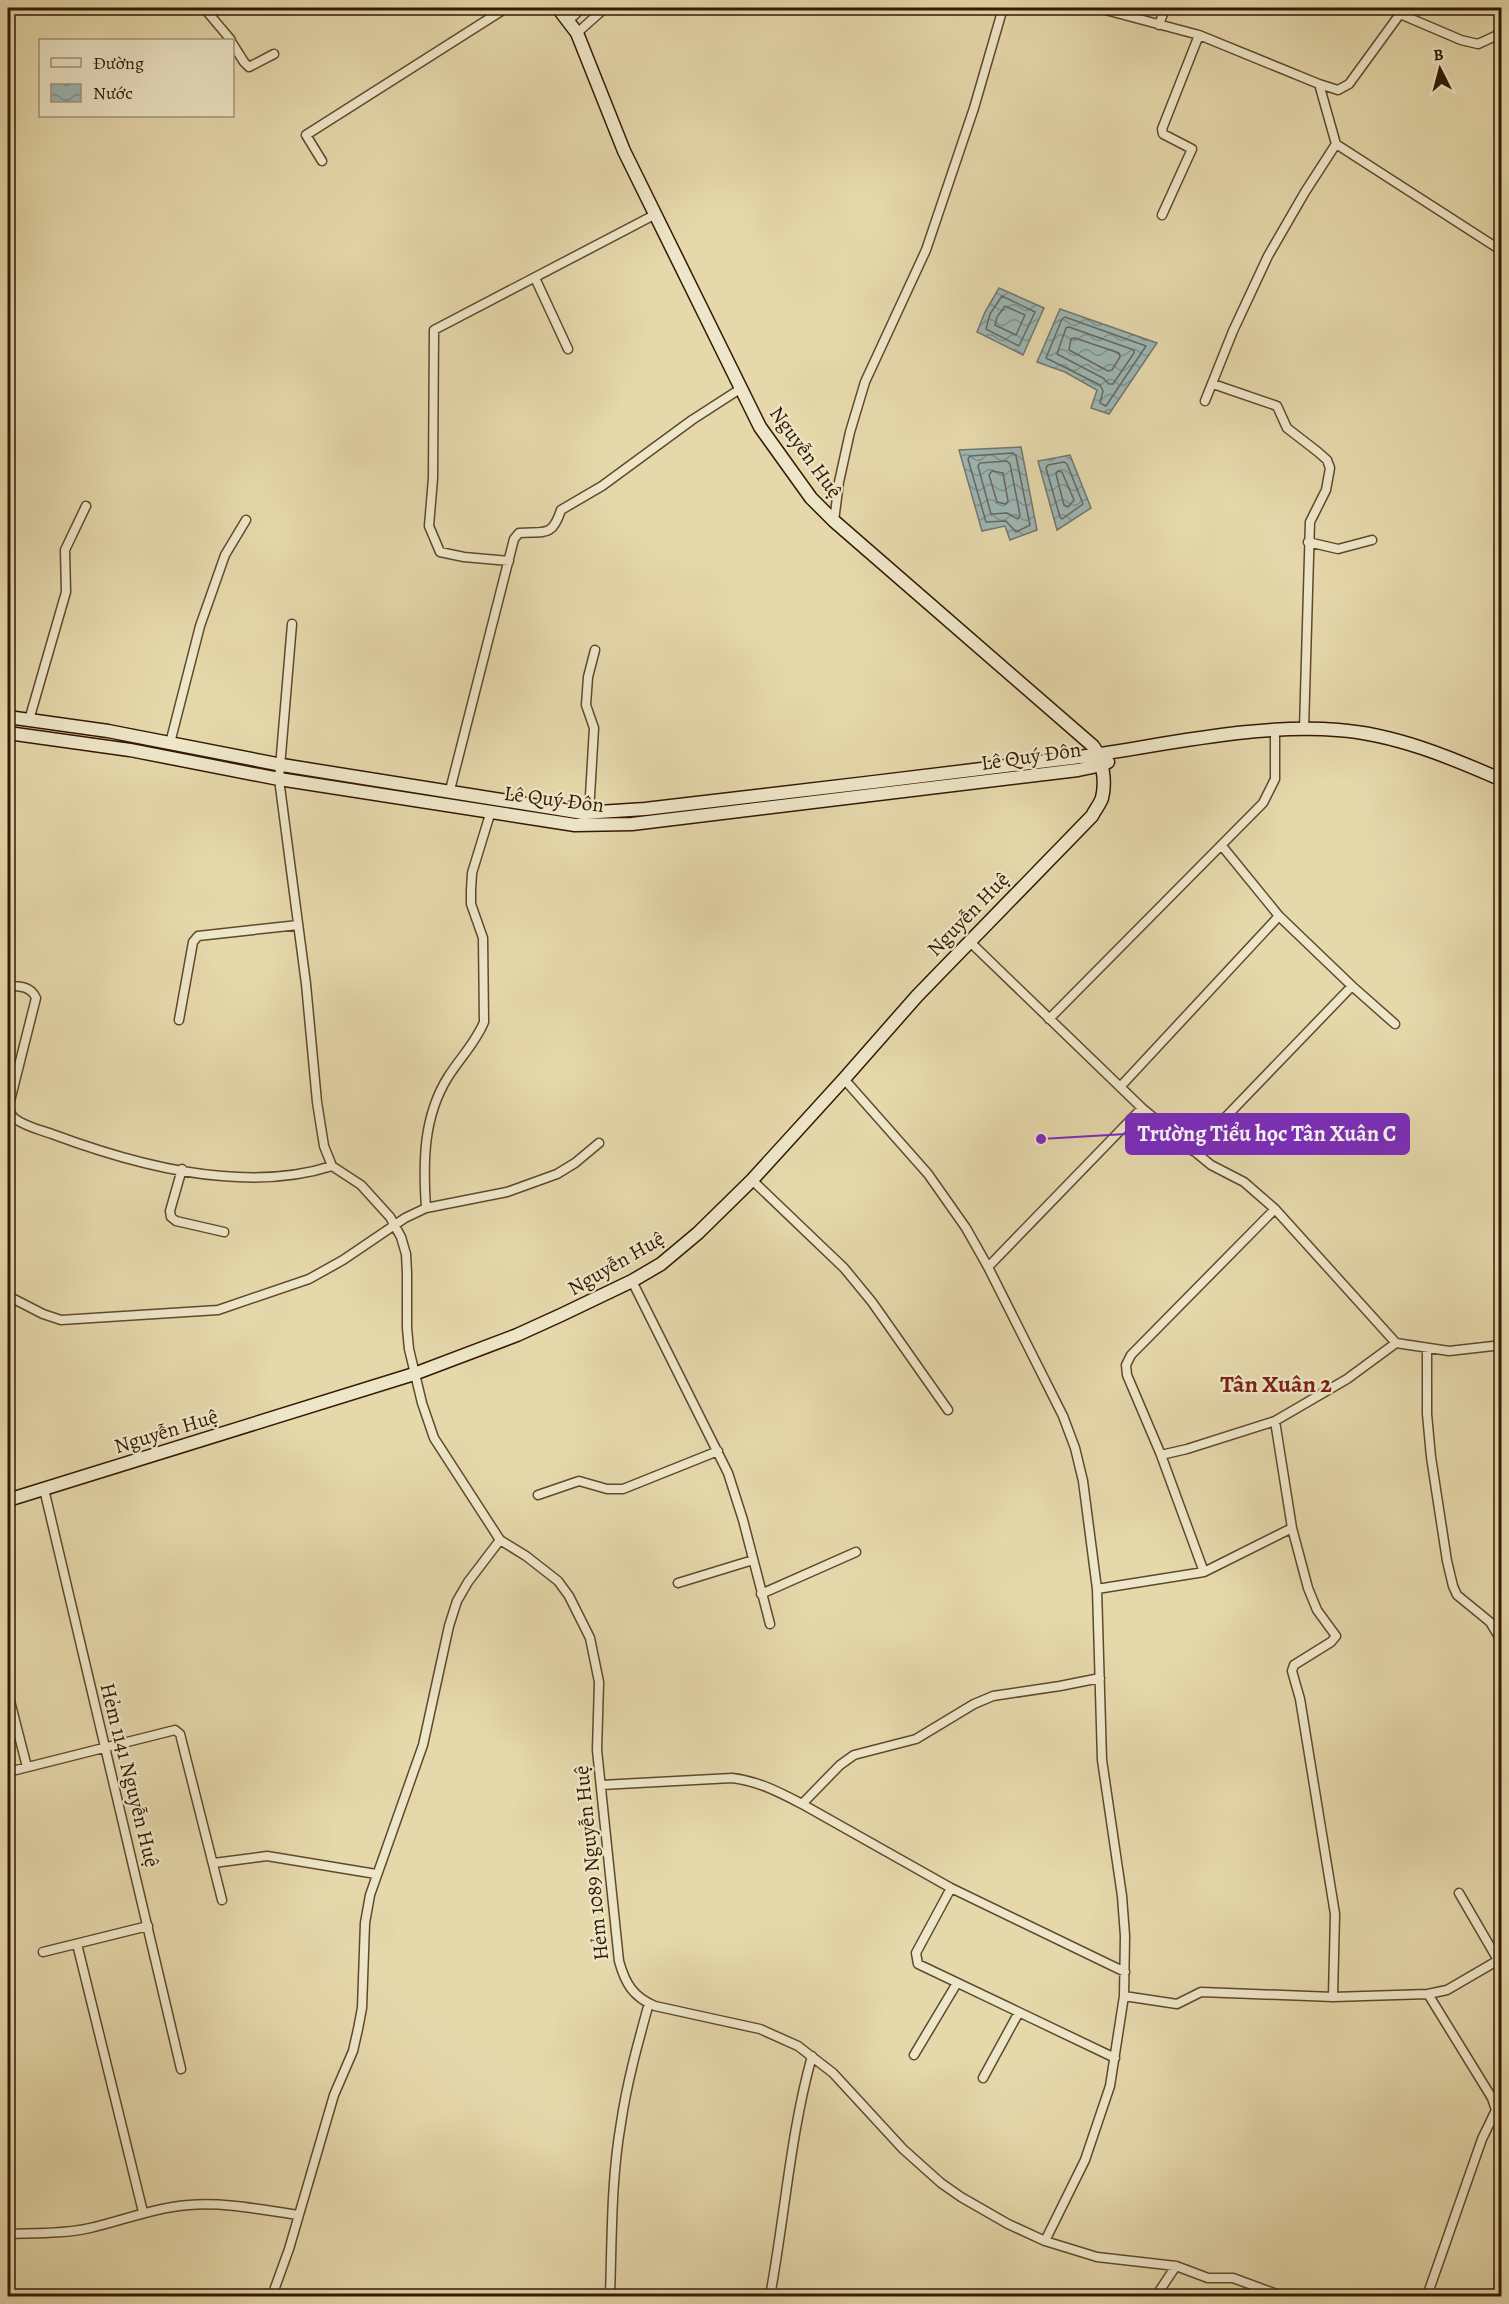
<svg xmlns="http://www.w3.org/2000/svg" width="1509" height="2304" font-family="Alegreya,serif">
<defs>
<pattern id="water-waves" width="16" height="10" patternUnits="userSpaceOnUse" patternTransform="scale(1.5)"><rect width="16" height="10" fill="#9cb6b5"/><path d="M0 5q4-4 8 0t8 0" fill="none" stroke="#809391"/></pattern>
</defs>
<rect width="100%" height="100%" fill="#e5d8ab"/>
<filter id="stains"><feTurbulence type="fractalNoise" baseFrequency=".00333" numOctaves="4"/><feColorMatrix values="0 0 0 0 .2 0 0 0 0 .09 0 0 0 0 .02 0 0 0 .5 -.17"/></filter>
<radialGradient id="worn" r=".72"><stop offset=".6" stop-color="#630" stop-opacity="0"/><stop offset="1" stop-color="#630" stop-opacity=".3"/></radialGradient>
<path fill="url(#water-waves)" stroke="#72776e" stroke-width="1.5" d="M999 288 1044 308 1023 355 977 332 985 312Z
M1060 309 1157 343 1109 414 1091 408 1097 390 1065 372 1037 362Z
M1021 447 1037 530 1010 540 1005 526 982 531 959 450Z
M1070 455 1091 508 1057 530 1038 461Z"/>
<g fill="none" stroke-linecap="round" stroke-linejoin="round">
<path stroke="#68675c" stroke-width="1.5" d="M1002 296 1035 312 1019 346 986 329 990 314Z
M1005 306 1025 315 1016 335 995 325 997 317Z
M1065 317 1146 346 1106 406 1100 403 1103 391 1100 385 1046 358 1062 319Z
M1069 327 1134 350V353L1113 384H1109L1103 378 1057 354 1066 328Z
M1075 338 1119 353 1120 357 1112 370 1108 371 1069 350 1071 339Z
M1013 453 1016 456 1030 525 1016 532 1006 521 986 522 968 459 970 456Z
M1007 461 1010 464 1020 515 1018 519 1007 513 991 514 978 466 980 463Z
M1064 462 1067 464 1083 504 1062 519 1060 517 1046 468 1048 465Z
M992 471 1003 473 1008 501 1006 504 997 502 989 475Z
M1058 471 1062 472 1074 500 1068 507 1064 505 1056 474Z"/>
<g stroke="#60482d" stroke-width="11">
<path id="street" d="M204 8 231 40
M1098 8 1199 35 1319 84 1338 90 1349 84 1400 14 1461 40 1478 44 1502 33
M568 21 582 8
M1159 25 1165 8
M577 33 605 8
M232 43 244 62 249 67 274 54
M1319 84 1336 144 1502 251
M322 161 306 135 506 8
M1162 215 1192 149 1163 134 1162 129 1199 35
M535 278 568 349
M1213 384 1277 406 1287 428 1318 452 1327 460 1330 468 1326 490 1310 522 1304 729
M1205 401 1233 331 1268 256 1305 192 1336 144
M834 521 839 482 850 432 865 382 926 250 974 108 1003 8
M1308 542 1338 549 1372 540
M509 561 464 557 440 552 429 526 433 478 434 330 656 214
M292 624 279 779 306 984 317 1102 324 1146 332 1166 361 1185 390 1217 401 1237 406 1254 407 1273V1328L409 1349 422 1403 434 1438 500 1540 526 1556 558 1581 569 1596 590 1638 599 1682 597 1750 619 1961C625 1983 633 1997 655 2006L760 2029 798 2046 833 2073 903 2149 941 2183 961 2197 1008 2224 1045 2241 1097 2257 1176 2266 1208 2278H1233L1282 2296
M29 720 66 592 65 550 86 506
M170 743 200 626 225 555 246 520
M450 790 514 539 519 533C544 531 552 538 561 510L602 486 692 420 740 389
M589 813 594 728 586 705 588 677 595 650
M1222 846 1279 916
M969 941 1142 1108 1211 1165 1244 1182 1275 1209 1396 1343 1449 1351 1502 1345
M8 986C19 986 31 986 36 998L9 1105C9 1110 10 1114 14 1118 24 1126 40 1130 52 1134 103 1153 167 1172 222 1176 257 1179 298 1177 332 1166
M1352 986 1395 1024
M1049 1019 1263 803 1275 779V731
M179 1020 193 942 198 936 298 925
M844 1079 928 1174 966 1228 988 1267 1142 1108
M1120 1087 1279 916 1352 986 1193 1151
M182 1169 170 1211 171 1217 176 1221 224 1232
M752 1180 844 1268 872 1302 948 1410
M426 1208C423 1162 423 1117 448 1077 460 1058 476 1042 484 1022L483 938 471 904V890L472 873 491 811
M988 1267 1063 1416 1075 1448 1083 1481 1097 1589 1102 1760 1122 1896 1125 1936 1124 1996 1110 2086 1085 2160 1045 2241
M632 1281 728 1473 743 1520 770 1624
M8 1296 43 1314 61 1320 218 1310 309 1279 343 1260 405 1218 426 1208 507 1192 557 1174 575 1163 599 1143
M1427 1349V1414L1431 1457 1447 1561 1453 1586 1457 1595 1490 1622 1502 1642
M1275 1421 1292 1528 1308 1588 1317 1610 1336 1636 1331 1642 1294 1665 1292 1671 1300 1699 1335 1914 1333 1997
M1161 1455 1187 1449 1275 1421 1347 1379 1396 1343
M44 1489 181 2069
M538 1495 579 1481 607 1489H623L718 1451
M1204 1572 1161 1455 1127 1375 1126 1365 1131 1355 1275 1209
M678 1583 753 1560
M1097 1589 1204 1572 1292 1528
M761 1594 856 1552
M8 1693 27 1767
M8 1772 175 1730 180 1734 222 1900
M601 1785 732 1778C758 1781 779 1792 802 1804L840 1765 854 1755 916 1739 974 1704 993 1696 1060 1686 1100 1678
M802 1804 951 1888 1125 1972
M214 1863 267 1856 376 1874
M951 1888 916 1953 918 1964 1115 2058
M1459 1893 1502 1967
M77 1944 143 2212
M43 1952 148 1926
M1124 1996 1177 2004 1201 1992 1333 1997 1428 1994 1447 1990 1502 1958
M914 2055 957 1983
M983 2078 1019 2012
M8 2234C35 2233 64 2234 90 2228 124 2220 153 2208 189 2205 225 2202 263 2210 299 2215
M272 2296 289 2249 334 2095 353 2051 358 2029 362 2008 365 1923 370 1895 423 1745 449 1626 457 1601 468 1582 500 1540
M610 2296C612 2239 611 2180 621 2123 627 2082 638 2043 649 2003
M770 2296C785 2216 790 2135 812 2056
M1156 2296 1176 2266
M1427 2296 1482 2139 1496 2110 1492 2098 1428 1994"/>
</g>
<g stroke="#331803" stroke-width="15">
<path id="secondary" d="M8 717 108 731 282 765 583 813 645 809C787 792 930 776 1072 758 1156 747 1254 723 1338 730 1394 734 1450 757 1502 780
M8 733 130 750 279 779 575 825 632 824 1078 770 1102 765 1108 762
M8 1500 414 1374 517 1335 561 1315 632 1281 661 1264 698 1233 752 1180 844 1079 917 996 1092 816C1095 810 1100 804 1102 798 1106 782 1103 759 1093 746L834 521 811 498 760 427 624 151 577 33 558 8"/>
</g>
<use href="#street" stroke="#eee6c8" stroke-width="8"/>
<use href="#secondary" stroke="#eee6c8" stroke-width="12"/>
</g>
<g text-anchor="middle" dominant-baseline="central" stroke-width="4.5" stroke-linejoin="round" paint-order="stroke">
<g font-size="21" fill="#331803" stroke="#eee6c8">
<text transform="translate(806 452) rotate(54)">Nguyễn Huệ</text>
<text transform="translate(1031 756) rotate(-8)">Lê Quý Đôn</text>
<text transform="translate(554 799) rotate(7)">Lê Quý Đôn</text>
<text transform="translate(968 914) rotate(-46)">Nguyễn Huệ</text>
<text transform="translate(616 1263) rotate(-30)">Nguyễn Huệ</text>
<text transform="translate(166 1431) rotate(-17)">Nguyễn Huệ</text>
<text transform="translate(130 1775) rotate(76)">Hẻm 1141 Nguyễn Huệ</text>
<text transform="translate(591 1863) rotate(-96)">Hẻm 1089 Nguyễn Huệ</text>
</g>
<g font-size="24" font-weight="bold" fill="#7a1f14" stroke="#eee6c8">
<text x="1276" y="1384">Tân Xuân 2</text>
</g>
</g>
<path fill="none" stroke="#7b2cbf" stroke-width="2" d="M1041 1139L1126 1134"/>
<circle fill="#7b2cbf" stroke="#eee6c8" stroke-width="2" cx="1041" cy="1139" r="6"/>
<rect fill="#7b2cbf" stroke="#7b2cbf" stroke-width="2" x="1126" y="1114" width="283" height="40" rx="6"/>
<g font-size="22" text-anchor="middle" font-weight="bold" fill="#fff">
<text x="1267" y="1141">Trường Tiểu học Tân Xuân C</text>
</g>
<rect width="1509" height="2304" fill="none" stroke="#e5d8ab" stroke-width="30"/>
<rect x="9" y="9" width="1491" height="2286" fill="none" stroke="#331803" stroke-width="3"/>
<rect x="15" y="15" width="1479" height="2274" fill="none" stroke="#331803" stroke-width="1.5"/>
<rect x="39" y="39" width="195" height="78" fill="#eee6c8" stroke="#a39479" stroke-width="1.5"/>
<rect x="51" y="58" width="30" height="9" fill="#eee6c8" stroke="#a39479" stroke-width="1.5"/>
<text x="93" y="69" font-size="18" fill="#331803">Đường</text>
<rect x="51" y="84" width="30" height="18" fill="url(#water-waves)" stroke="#a39479" stroke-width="1.5"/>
<text x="93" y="99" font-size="18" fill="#331803">Nước</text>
<g transform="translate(1440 69) rotate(354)" stroke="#eee6c8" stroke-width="4.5" paint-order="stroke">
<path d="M0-4.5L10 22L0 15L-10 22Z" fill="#331803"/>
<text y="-9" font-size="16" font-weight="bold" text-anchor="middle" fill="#331803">B</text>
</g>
<rect width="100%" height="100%" filter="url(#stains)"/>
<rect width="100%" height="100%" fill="url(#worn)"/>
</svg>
